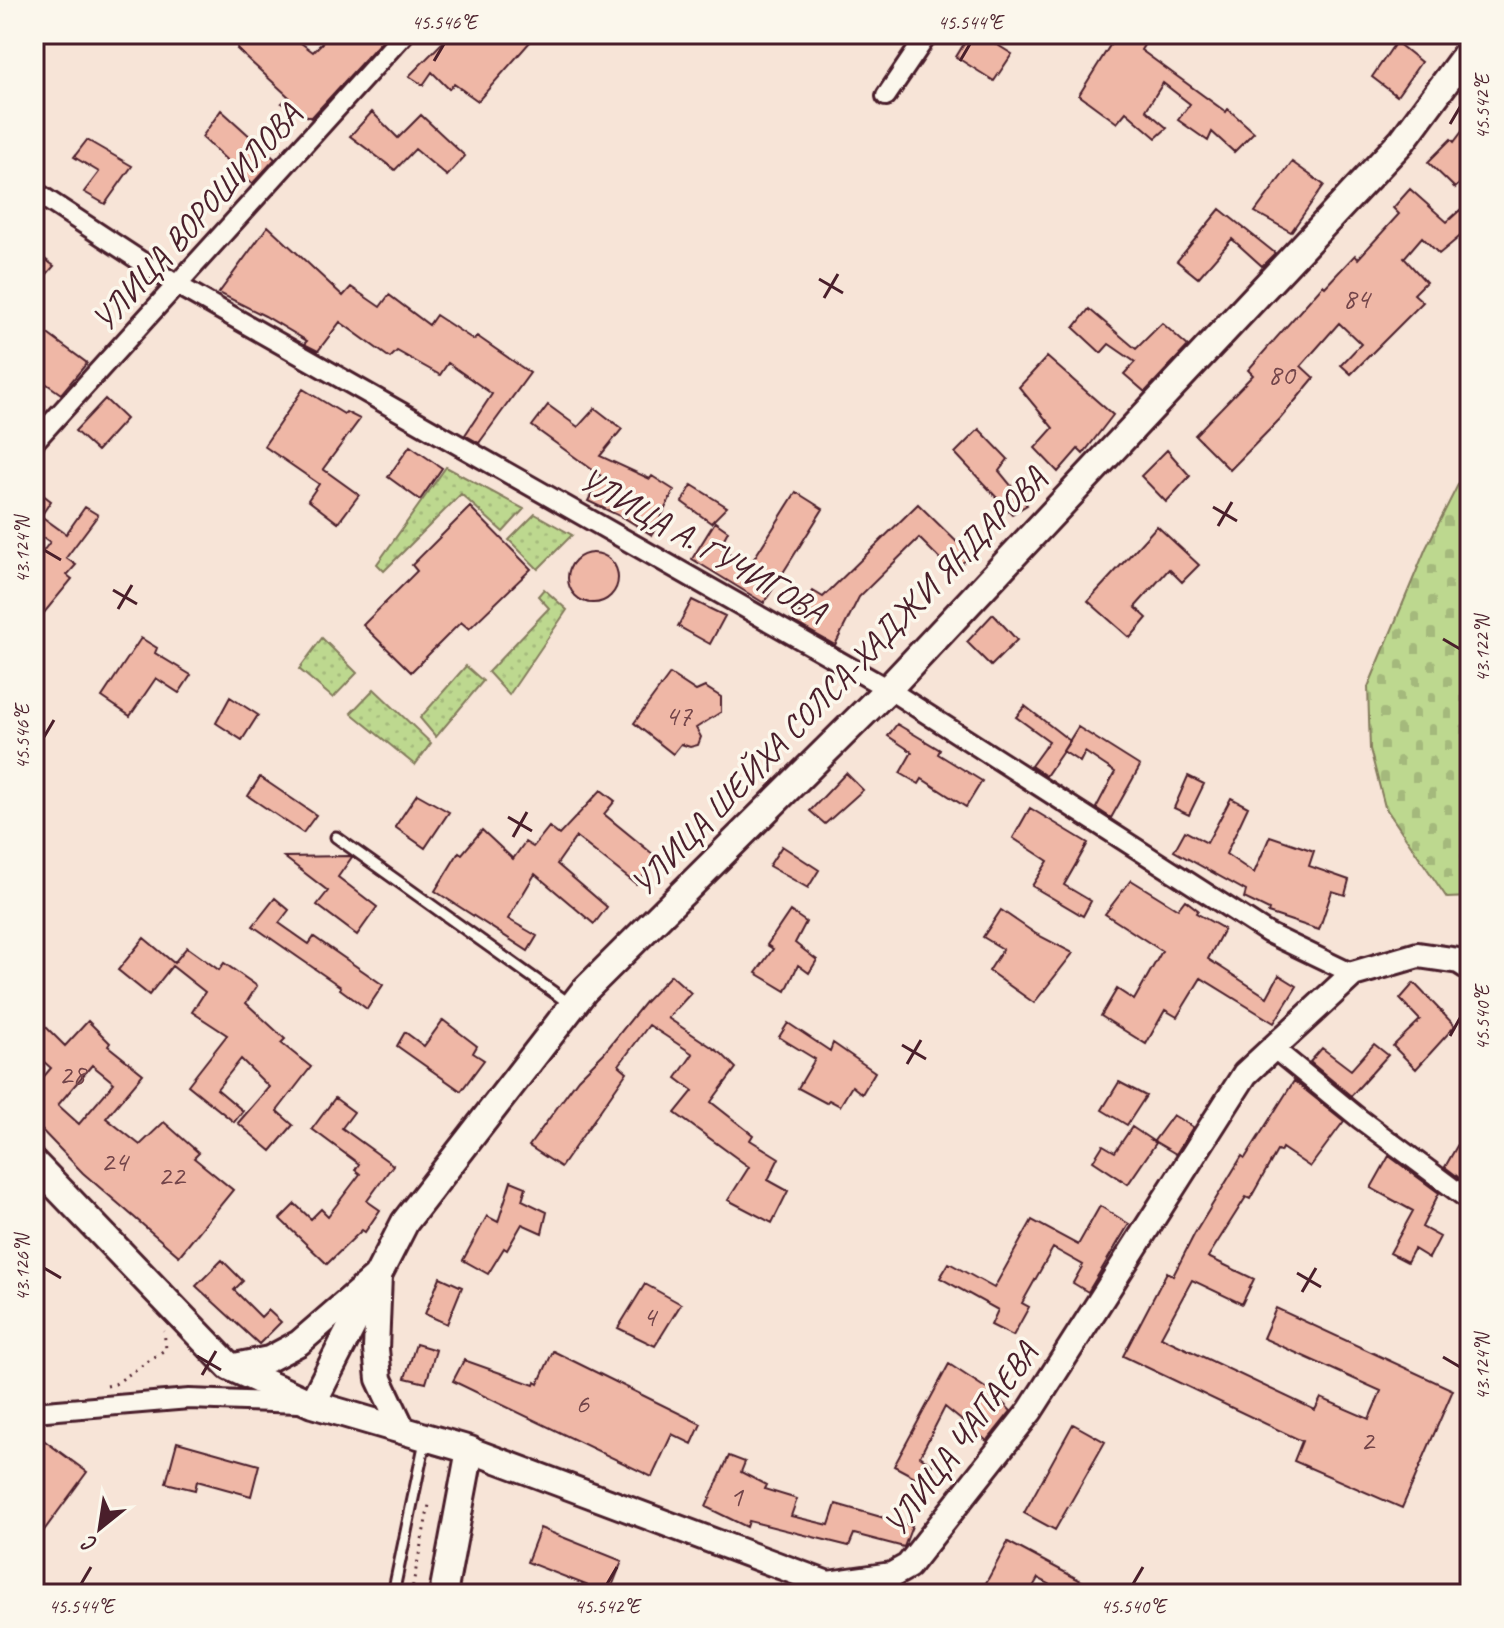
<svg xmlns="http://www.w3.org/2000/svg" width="1504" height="1628" font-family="Caveat,sans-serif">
<defs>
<pattern id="grass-dots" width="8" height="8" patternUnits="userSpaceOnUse" patternTransform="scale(2)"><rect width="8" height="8" fill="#bdd88f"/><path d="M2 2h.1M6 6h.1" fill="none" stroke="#a4b97c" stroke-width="1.8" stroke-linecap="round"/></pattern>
<pattern id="cemetery-stones" width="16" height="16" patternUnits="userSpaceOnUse" patternTransform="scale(2)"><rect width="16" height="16" fill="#bdd88f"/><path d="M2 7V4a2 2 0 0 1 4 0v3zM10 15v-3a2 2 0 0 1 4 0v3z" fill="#a4b97c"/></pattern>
</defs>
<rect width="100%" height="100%" fill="#f7e4d7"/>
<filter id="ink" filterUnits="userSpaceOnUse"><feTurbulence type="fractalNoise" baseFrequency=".0125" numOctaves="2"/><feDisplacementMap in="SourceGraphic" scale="16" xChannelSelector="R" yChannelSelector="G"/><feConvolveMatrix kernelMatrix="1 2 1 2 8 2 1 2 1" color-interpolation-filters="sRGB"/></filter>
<g filter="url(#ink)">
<path fill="url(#grass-dots)" stroke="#847c5d" stroke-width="2" d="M446 467 524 509 503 532 461 494 384 571 377 564Z
M535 514 572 535 538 569 509 540Z
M544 589 567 610 509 695 488 672 549 608 538 596Z
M322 638 357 673 333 698 299 669Z
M466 666 483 681 436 737 420 718Z
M374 689 431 743 415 765 351 713Z"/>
<path fill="url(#cemetery-stones)" stroke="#847c5d" stroke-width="2" d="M1470 461V897L1447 898 1385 807 1370 749 1368 687 1426 548Z"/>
<path fill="#efb7a6" stroke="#4a1f2b" stroke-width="2" fill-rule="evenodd" d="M248 34H289L313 52 331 34H388L311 118 282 103 289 97 237 49Z
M451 34H537L478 101 454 84 449 89 432 72 423 85 409 76Z
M970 34H980L1012 54 994 81 956 57Z
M1117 34H1151L1141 50 1226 112 1228 109 1254 132 1234 152 1212 132 1208 141 1178 120 1190 104 1163 83 1146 110 1167 128 1156 138 1126 112 1117 123 1079 95Z
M1396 42 1421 62 1397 96 1372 77Z
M221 110 275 159 252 184 202 137Z
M372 112 398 138 421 115 465 156 447 176 415 149 395 170 350 136Z
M1470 121V174L1455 188 1428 162 1451 139 1454 142Z
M87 140 132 166 105 204 84 192 99 172 74 157Z
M1292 162 1324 185 1291 232 1255 212Z
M1410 189 1447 222 1460 210 1470 221V228L1439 254 1422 237 1404 258 1426 282 1414 294 1423 302 1351 374 1341 365 1361 344 1339 323 1301 366 1314 378 1280 419 1230 470 1195 435 1253 375 1248 370 1323 285 1325 287 1355 255 1358 259 1399 214 1393 208Z
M1220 209 1275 253 1262 266 1232 239 1198 278 1177 261Z
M268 226 343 296 351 287 380 307 389 295 429 325 436 315 474 340 477 336 530 373 479 443 465 435 492 394 448 363 440 375 397 351 390 358 340 322 318 351 304 344 307 341 265 316 219 293Z
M34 251 54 266 34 289Z
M1089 309 1136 349 1162 323 1188 346 1145 392 1124 374 1135 362 1109 344 1101 353 1074 328Z
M34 324 87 363 61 394 34 375Z
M1047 357 1113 415 1083 454 1078 449 1058 472 1035 448 1053 428 1019 387Z
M303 389 344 414 346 412 360 419 323 469 359 495 338 523 308 500 319 484 264 446Z
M105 399 126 419 97 451 75 431Z
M548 405 578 427 595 408 622 429 600 456 650 479 652 476 674 490 652 535 626 519 588 501 601 476 532 426Z
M979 429 1008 459 999 471 1027 505 1012 514 955 453Z
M410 446 442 468 420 500 388 477Z
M1167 450 1190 476 1166 502 1141 476Z
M692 485 727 507 711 523 682 502Z
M34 488 51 501 41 516 66 534 85 507 98 515 66 558 76 565 67 575 72 579 34 625V563L50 542 34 531Z
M796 492 823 509 764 603 692 559 715 522 728 531 720 546 748 568Z
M918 504 971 556 952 571 919 538 859 597 835 645 794 622 813 591 823 597Z
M470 507 531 569 469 629 461 622 411 672 363 625 417 571 412 565Z
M1157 526 1199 565 1182 582 1169 569 1135 607 1147 618 1130 638 1088 601Z
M568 578a25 25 0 1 1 50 0a25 25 0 1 1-50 0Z
M692 600 725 616 710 644 678 626Z
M993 614 1017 640 991 666 967 642Z
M141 638 157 648 155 653 191 675 179 693 156 678 130 716 102 697Z
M670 674 696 691 705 687 721 697V712L696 728 701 737 698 745 690 747 681 744 673 754 634 723Z
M230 697 258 715 242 740 216 723Z
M1025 706 1070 741 1046 776 1031 766 1049 741 1016 717Z
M897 724 940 750 938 754 982 781 966 807 922 779 919 784 900 773 912 752 888 736Z
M1078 727 1140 766 1111 818 1096 808 1115 772 1085 752 1080 762 1063 751Z
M846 773 863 790 825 824 810 811Z
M1188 776 1204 784 1189 815 1174 808Z
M260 777 316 815 303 833 248 796Z
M601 790 615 801 604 814 659 859 636 884 576 837 557 864 607 907 594 924 535 874 508 919 537 936 528 951 435 891 459 852 462 854 482 830 513 859 525 842 533 847 549 827 559 835Z
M417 794 449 812 425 848 395 827Z
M1231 798 1248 807 1226 854 1254 873 1270 836 1314 851 1309 866 1349 880 1345 895 1332 891 1319 930 1268 913 1269 910 1244 898 1246 891 1174 851 1185 831 1207 843Z
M1030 808 1088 843 1064 885 1091 901 1083 916 1032 886 1048 861 1013 838Z
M782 846 819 870 808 888 769 866Z
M350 856 352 857 338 877 377 907 357 935 317 905 328 891 284 857Z
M1131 880 1178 909 1185 900 1198 910 1196 913 1224 929 1208 959 1267 997 1279 975 1297 986 1274 1023 1201 978 1177 1017 1165 1010 1146 1044 1101 1016 1117 989 1134 1000 1162 951 1105 914Z
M275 898 289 910 279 923 309 944 314 937 383 985 367 1009 340 989 341 987 253 926Z
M1001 910 1036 934 1073 953 1034 1003 989 971 1003 949 983 937Z
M790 911 806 922 795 943 817 960 809 973 798 965 786 991 756 973 773 949 767 945Z
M144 938 174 963 187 947 219 970 224 963 257 986 246 1003 285 1039 281 1043 311 1067 277 1111 293 1125 271 1151 238 1123 269 1087 241 1059 217 1089 243 1111 234 1122 188 1085 227 1035 192 1012 205 992 172 966 149 995 118 970Z
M671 975 691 993 668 1018 722 1054 736 1068 711 1102 753 1135 750 1140 779 1158 768 1180 788 1191 772 1223 728 1200 749 1167 675 1113 693 1091 676 1078 693 1054 649 1025 619 1065 627 1072 561 1167 529 1146 578 1079 604 1053 645 1002Z
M1414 983 1455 1026 1416 1069 1393 1046 1420 1020 1400 999Z
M34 1015 65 1046 88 1021 110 1043 108 1046 143 1074 106 1118 140 1145 164 1122 199 1153 194 1158 233 1190 179 1256 83 1173 34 1122V1088L51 1068 34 1053ZM92 1065 114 1083 79 1124 58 1105Z
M443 1020 477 1046 473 1053 484 1060 461 1091 397 1046 405 1032 424 1046Z
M788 1023 830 1051 833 1043 875 1072 862 1094 852 1086 840 1106 829 1100 826 1103 798 1088 815 1059 779 1037Z
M1374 1044 1388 1055 1351 1096 1310 1062 1322 1048 1351 1070Z
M1294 1081 1344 1121 1310 1167 1282 1148 1280 1152 1277 1151 1250 1199 1246 1197 1208 1257 1254 1279 1242 1304 1192 1280 1161 1337 1315 1410 1321 1398 1369 1419 1381 1391 1263 1338 1276 1308 1453 1390 1402 1508 1294 1461 1302 1441 1123 1356 1167 1272 1173 1276 1195 1233 1242 1156 1245 1158Z
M1119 1082 1146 1096 1127 1125 1102 1110Z
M335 1098 354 1112 342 1128 393 1165 367 1201 380 1210 365 1232 362 1230 327 1264 280 1219 295 1204 311 1219 321 1209 328 1216 360 1174 355 1170 359 1164 312 1129Z
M1173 1115 1193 1127 1176 1154 1154 1141Z
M1470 1123V1186L1445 1167Z
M1132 1127 1156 1143 1128 1184 1093 1161 1103 1145 1115 1152Z
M1389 1156 1439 1193 1422 1227 1440 1237 1429 1258 1414 1249 1407 1262 1390 1253 1413 1211 1371 1188Z
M511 1181 526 1187 522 1200 547 1212 542 1233 522 1224 507 1250 504 1248 488 1274 463 1260 487 1216 498 1222Z
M1100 1206 1129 1224 1088 1292 1073 1283 1083 1265 1053 1248 1022 1303 1029 1307 1013 1336 991 1325 998 1310 940 1278 949 1263 994 1288 1032 1220 1078 1245Z
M222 1260 243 1281 234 1290 261 1317 268 1310 281 1322 259 1344 196 1286Z
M440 1277 462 1287 447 1324 425 1314Z
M645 1284 681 1304 655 1346 618 1328Z
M416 1344 436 1350 426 1383 405 1378Z
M553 1351 701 1424 692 1444 672 1434 652 1477 453 1381 464 1360 534 1385 535 1382 538 1384Z
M949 1364 993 1393 1011 1411 987 1441 945 1407 920 1456 932 1465 924 1482 894 1466Z
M1073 1424 1105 1442 1055 1530 1024 1513Z
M34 1433 87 1472 34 1544Z
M177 1442 259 1465 251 1496 197 1481 195 1490 166 1483Z
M729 1456 745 1462 741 1472 766 1485 764 1489 797 1499 791 1516 829 1525 836 1504 912 1526 904 1547 854 1534 849 1546 749 1521 747 1527 706 1507Z
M540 1528 622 1561 609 1594 527 1562Z
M1008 1542 1085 1583 1079 1594H1068L1038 1578 1029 1594H980Z"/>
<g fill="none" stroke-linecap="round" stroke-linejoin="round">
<g stroke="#4a1f2b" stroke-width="15">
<path id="service" d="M336 837 570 1004
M393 1594 425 1441"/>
</g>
<g stroke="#4a1f2b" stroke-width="24">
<path id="minor" d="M886 96 928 34
M34 191 177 285 888 689 1268 933 1353 974
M34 442 404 34
M1272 1047 1360 1119 1470 1201
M34 1412 189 1399 299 1403"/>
</g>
<g stroke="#4a1f2b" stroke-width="30">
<path id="tertiary" d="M379 1275 376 1349 379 1379 403 1430
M230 1367 269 1359 299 1343 374 1278
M470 1450 828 1584 892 1575 908 1566 1030 1411 1245 1074 1353 974 1418 955 1459 961 1470 968"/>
</g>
<g stroke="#4a1f2b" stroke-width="32">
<path id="secondary" d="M34 1163 230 1367 312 1404 470 1450 443 1594
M312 1404 405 1222 584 991 888 689 1402 141 1470 49"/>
</g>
<path stroke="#4a1f2b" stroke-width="3" stroke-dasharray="2 6" stroke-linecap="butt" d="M107 1386 115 1384 166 1349 164 1331
M411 1594 430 1500"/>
<use href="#service" stroke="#fbf7ec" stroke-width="9"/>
<use href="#minor" stroke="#fbf7ec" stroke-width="18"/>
<use href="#tertiary" stroke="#fbf7ec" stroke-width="24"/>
<use href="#secondary" stroke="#fbf7ec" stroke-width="26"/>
</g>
</g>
<path fill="none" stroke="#4a1f2b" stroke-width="3" d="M434 61 444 44M960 61 970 44M1450 124 1460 107M819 279 843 293M824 298 838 274M1213 507 1237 521M1218 526 1232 502M44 550 61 560M113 590 137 604M118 609 132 585M1443 639 1460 649M44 737 54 720M508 817 532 831M513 837 527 812M1450 1036 1460 1018M902 1045 926 1059M907 1064 921 1040M44 1268 61 1278M1297 1273 1321 1287M1302 1292 1316 1268M197 1356 221 1370M1443 1357 1460 1367M202 1375 216 1351M81 1584 91 1567M607 1584 617 1567M1133 1584 1143 1567"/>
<g text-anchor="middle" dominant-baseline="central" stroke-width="7" stroke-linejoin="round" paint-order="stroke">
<g font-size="30" fill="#73454a">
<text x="1356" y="298">84</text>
<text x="1281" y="374">80</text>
<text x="678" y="715">47</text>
<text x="72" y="1074">28</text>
<text x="114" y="1161">24</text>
<text x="171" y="1175">22</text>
<text x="649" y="1316">4</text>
<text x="582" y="1403">6</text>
<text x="1367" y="1440">2</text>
<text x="736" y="1496">1</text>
</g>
<g font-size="34" fill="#4a1f2b" stroke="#fbf7ec">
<text transform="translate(196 217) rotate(-48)">УЛИЦА ВОРОШИЛОВА</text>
<text transform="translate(703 545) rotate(30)">УЛИЦА А. ГУЧИГОВА</text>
<text transform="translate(838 681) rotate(-46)">УЛИЦА ШЕЙХА СОЛСА-ХАДЖИ ЯНДАРОВА</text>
<text transform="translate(960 1439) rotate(-53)">УЛИЦА ЧАПАЕВА</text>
</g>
</g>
<rect width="1504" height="1628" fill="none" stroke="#fbf7ec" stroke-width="88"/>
<g transform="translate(100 1528) rotate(210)" stroke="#fbf7ec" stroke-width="6" paint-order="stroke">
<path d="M0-6L14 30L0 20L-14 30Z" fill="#4a1f2b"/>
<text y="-12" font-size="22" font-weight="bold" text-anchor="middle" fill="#4a1f2b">С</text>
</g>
<rect x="44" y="44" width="1416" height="1540" fill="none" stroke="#4a1f2b" stroke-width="3"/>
<g font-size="20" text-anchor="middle" fill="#4a1f2b">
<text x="444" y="29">45.546°E</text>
<text x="970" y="29">45.544°E</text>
<text transform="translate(1482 107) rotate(-90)" y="7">45.542°E</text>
<text transform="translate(22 550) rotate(-90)" y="7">43.124°N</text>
<text transform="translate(1482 649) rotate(-90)" y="7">43.122°N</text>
<text transform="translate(22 737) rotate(-90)" y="7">45.546°E</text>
<text transform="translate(1482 1018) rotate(-90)" y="7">45.540°E</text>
<text transform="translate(22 1268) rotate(-90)" y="7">43.126°N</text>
<text transform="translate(1482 1367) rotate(-90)" y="7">43.124°N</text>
<text x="81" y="1613">45.544°E</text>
<text x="607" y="1613">45.542°E</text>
<text x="1133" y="1613">45.540°E</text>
</g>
</svg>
